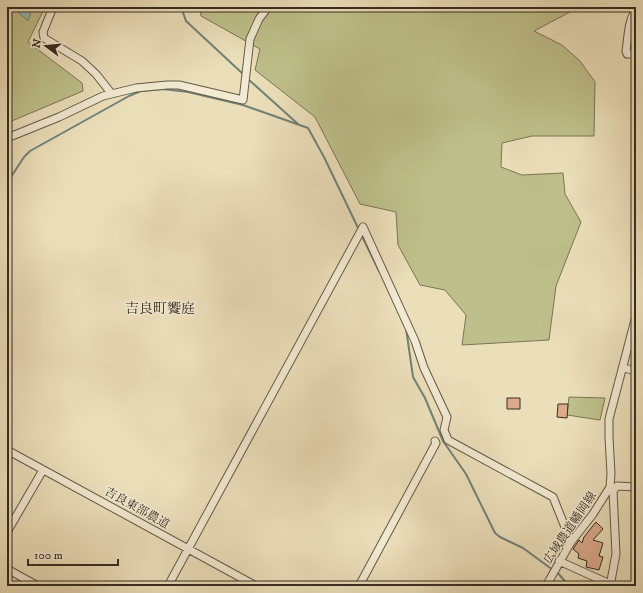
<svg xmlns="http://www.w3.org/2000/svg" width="643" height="593" font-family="'IM FELL DW Pica','Noto Serif JP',serif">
<rect width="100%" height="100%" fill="#ebdfba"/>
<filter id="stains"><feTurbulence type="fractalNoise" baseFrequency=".005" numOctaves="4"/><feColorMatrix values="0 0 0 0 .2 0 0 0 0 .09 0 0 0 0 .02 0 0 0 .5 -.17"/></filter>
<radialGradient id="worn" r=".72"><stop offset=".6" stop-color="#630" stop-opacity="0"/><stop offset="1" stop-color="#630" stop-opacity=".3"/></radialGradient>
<path fill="#bec08b" stroke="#7a7656" d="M7 7H45L28 42 82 83 83 91 7 123Z
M200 7H569L570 12 534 31 562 45 580 61 595 82 594 136H532L502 143 501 167 522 175 563 173 565 194 581 222 556 286 549 340 462 345 466 315 445 290 420 285 398 245 396 212 360 204 315 117 255 70 260 49 201 16Z
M569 397 605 398 600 420 567 415Z"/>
<path fill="#98bcb2" stroke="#718278" d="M16 7H33L28 21 17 11Z"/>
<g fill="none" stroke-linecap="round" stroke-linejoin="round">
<path stroke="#718278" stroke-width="2" d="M181 7 186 21 243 74
M248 79 298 124
M7 183 24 157 30 151 129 96 141 91 163 89 188 92 243 105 308 128 324 157 359 230
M361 234 379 271
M406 328 413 377 425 398 443 441 466 474 495 533 500 537 523 548 553 570
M557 572 569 586"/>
</g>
<path fill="#dcab8e" stroke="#362c20" d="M507 398H520V409H507Z
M558 404H568L567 418 557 417Z
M596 522 603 529 593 540 603 543 599 556 603 557 599 570 586 567 587 561 578 558 579 554 573 549 579 540 582 543 584 537Z"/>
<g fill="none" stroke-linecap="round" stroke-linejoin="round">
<g stroke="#635946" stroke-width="9">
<path id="minor" d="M53 7 43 32 44 38 82 61 96 74 111 93
M636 10C628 20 628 39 626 51L627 54H636
M7 138 59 117 103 96 136 88 167 85H179L243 100 250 39 259 19 268 7
M363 227 415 341 424 368 447 417 444 430 448 440 553 497 571 542
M624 368 636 371
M7 450 256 586
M613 491 617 486 636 487
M7 532 43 470
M559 561 610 584
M7 569 38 586
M168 586 363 227
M359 586 436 443 435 441
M546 586 571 542 593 514 610 487 611 474 609 437V419L636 316
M610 586 616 554 613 491 610 487"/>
</g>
<use href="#minor" stroke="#f2ead2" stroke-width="7"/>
</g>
<g text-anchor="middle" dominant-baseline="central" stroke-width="3" stroke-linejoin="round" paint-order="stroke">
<g font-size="12" fill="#362c20" stroke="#f2ead2">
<text transform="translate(137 508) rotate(29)">吉良東部農道</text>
<text transform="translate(570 528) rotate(-56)">広域農道幡岡線</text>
</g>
<g font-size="14" fill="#362c20" stroke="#f2ead2">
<text x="160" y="309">吉良町饗庭</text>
</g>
</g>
<rect width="643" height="593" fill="none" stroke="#ebdfba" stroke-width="24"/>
<rect x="8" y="8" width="627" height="577" fill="none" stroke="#362c20" stroke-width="2"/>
<rect x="12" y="12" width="619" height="569" fill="none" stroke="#362c20"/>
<g transform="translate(46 46) rotate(286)" stroke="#f2ead2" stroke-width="3" paint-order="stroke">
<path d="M0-3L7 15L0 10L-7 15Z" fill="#362c20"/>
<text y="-6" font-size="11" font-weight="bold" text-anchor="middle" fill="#362c20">N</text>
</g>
<path d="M28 559v6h90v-6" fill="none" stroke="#362c20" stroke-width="2"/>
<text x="34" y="559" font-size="12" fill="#362c20" stroke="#f2ead2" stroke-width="3" paint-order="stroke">100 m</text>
<rect width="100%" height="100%" filter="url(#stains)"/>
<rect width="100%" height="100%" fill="url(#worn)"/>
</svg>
